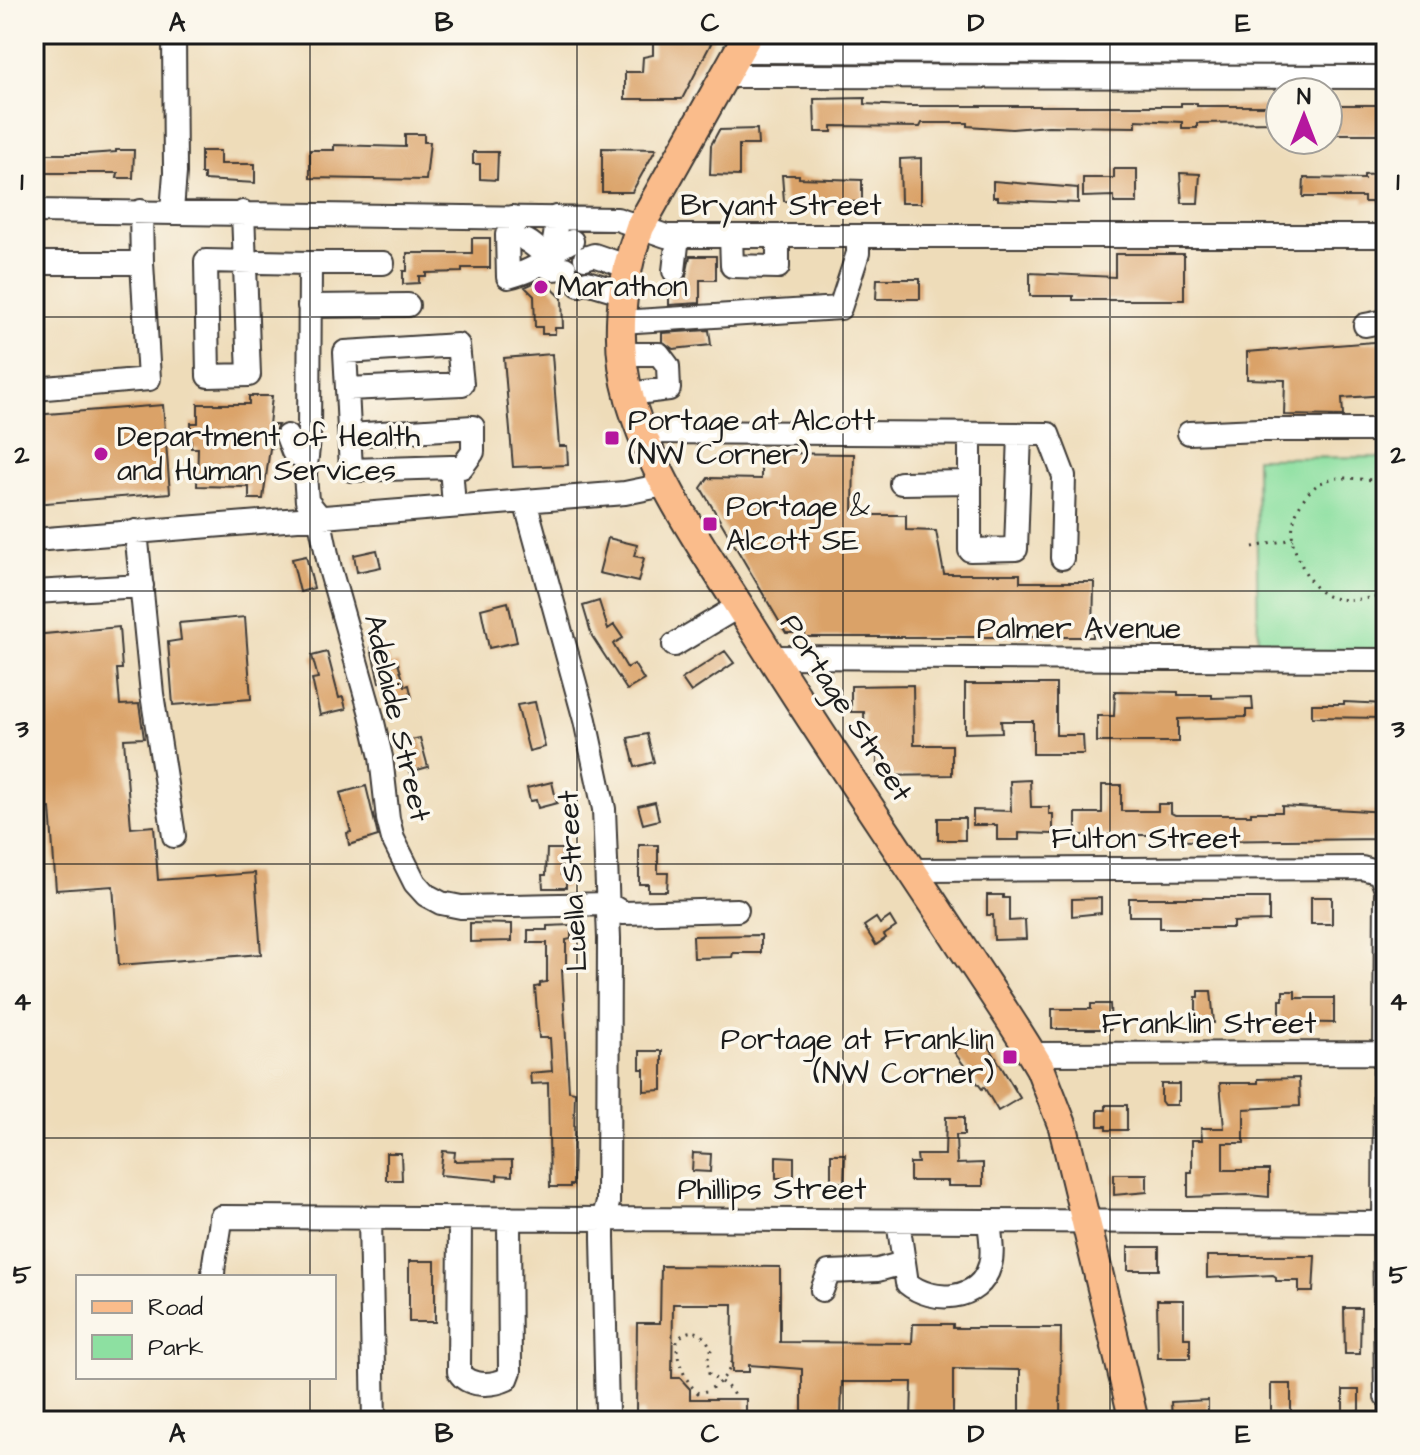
<svg xmlns="http://www.w3.org/2000/svg" width="1420" height="1455" font-family="'Architects Daughter',sans-serif">
<rect width="100%" height="100%" fill="#fbf7ec"/>
<filter id="ink" filterUnits="userSpaceOnUse"><feTurbulence type="fractalNoise" baseFrequency=".0125" numOctaves="2"/><feDisplacementMap in="SourceGraphic" scale="16" xChannelSelector="R" yChannelSelector="G"/><feConvolveMatrix kernelMatrix="1 2 1 2 8 2 1 2 1" color-interpolation-filters="sRGB"/></filter>
<filter id="wash" filterUnits="userSpaceOnUse"><feTurbulence type="fractalNoise" baseFrequency=".006" numOctaves="4" result="noise"/><feDisplacementMap in="SourceGraphic" scale="32" xChannelSelector="R" yChannelSelector="G"/><feGaussianBlur stdDeviation="1.8" result="paint"/><feColorMatrix in="noise" values="0 0 0 0 0 0 0 0 0 0 0 0 0 0 0 0 0 1.4 0 .05"/><feComposite in="paint" operator="in"/></filter>
<g filter="url(#wash)">
<rect width="100%" height="100%" fill="#eedcb9"/>
<path fill="#f7d1c8" d="M767 34H1371V42H772Z"/>
<path fill="#8de0a1" stroke="#547e5e" stroke-width="2" d="M1386 457V660L1258 659 1256 458Z"/>
<g id="blocks">
<path fill="#daa268" d="M653 34H716L682 99H625V72H642L643 57 653 55Z
M865 98V104L905 106H1181V103H1197V106H1280V122L1197 123V128H1182V122L1136 120V127L1048 126 1012 129 968 126V123H922L920 127 832 126V132H815L814 99Z
M1329 105H1382V125H1379V134H1330Z
M757 129 758 145H739V176L710 175 711 145 719 130Z
M405 134H424V142H430L426 180 310 178V150H334V145L405 147Z
M602 148 656 149 632 192H602Z
M116 150H134L133 178H117L118 173H46V154H87L116 152Z
M201 151H220V164H255V183L204 180V174H201Z
M473 152H498L497 180 480 179V164H473Z
M921 158V203H901L900 159Z
M1114 169H1137V203H1114V196L1083 197V178H1114Z
M1180 173 1200 174 1198 203H1182Z
M1382 174V202H1364V197H1303L1304 178 1364 179V175Z
M782 175H799V178L862 180V202L784 201Z
M993 181 1078 188V203L998 200V197H993Z
M472 238H490V268H462V272L426 273V276H419V283L403 284V271H407V253H472Z
M1115 254H1184V300H1073V296H1030V273L1115 277Z
M690 256H716V280H700V303L669 305V286H684Z
M542 279 562 298 563 328H555V334H542V327H535L534 296 525 287Z
M877 279H920V299H876Z
M709 330 711 345 673 349 662 341V333Z
M1386 341V395L1342 398 1343 416 1284 415 1285 380 1247 379V352Z
M552 354 559 446H567L568 465 513 467 504 358Z
M249 396H272L269 425H278L273 433 274 448H270L263 499H249V487L197 486 198 448H191V423H198V404H249Z
M163 405 170 493 34 504V415Z
M761 453 854 454 853 515H906V530L936 531 944 574H1020V582H1094L1093 637H805V633H786L701 488 708 478 761 479Z
M608 538 637 545 634 556 644 558 638 582 599 573Z
M377 550 381 567 357 572 354 555Z
M306 556 314 588 300 592 292 559Z
M599 601 608 629 614 625 623 638 613 644 627 668 634 664 644 680 627 690 592 636 583 606Z
M508 602 517 642 489 648 481 609Z
M245 617 251 699 173 705 168 642 181 640 179 623Z
M119 627 122 669H117L120 705 139 704 144 738 124 739 131 828 154 826 158 880 255 873 261 954 119 965 113 886 56 890 50 808 34 809V635Z
M384 644 390 665 398 663 405 686 409 685 412 698 389 703 383 681 379 682 371 648Z
M725 651 734 663 691 692 682 679Z
M327 652 339 698 343 697 346 709 320 715 312 679 318 678 312 656Z
M965 684H1056V735H1083L1084 754H1033V721H1001L1002 732 965 733Z
M913 685 914 745H952V775L877 776V748H865L864 712H851V686Z
M1115 691 1178 692V695H1212V698L1252 697 1253 710H1246V717L1178 719V742H1097V716H1114Z
M535 702 545 747 529 751 517 705Z
M1344 702 1386 704V718L1312 717V704H1344Z
M647 734 654 762 635 767 628 738Z
M420 738 428 767 410 772 402 742Z
M1030 780 1031 807H1049V814H1053V834L1019 833V840H997V825H973V810L1011 811 1010 781Z
M552 782 557 803 538 808 536 800 530 801 527 788Z
M1102 785H1121V811H1158V804H1171V813L1175 815H1251V812H1282V806L1386 812V839L1191 841 1154 839V835H1076V813H1102Z
M366 786 378 836 349 845 347 833 351 832 340 793Z
M655 802 659 820 643 824 638 806Z
M938 818H965V840H938Z
M639 845H658V873H668L667 891H648V884H639Z
M547 849H562L561 875H566V888H543L542 875H546Z
M987 895H1003V898H1009V921L1025 920 1026 939 994 940 993 915H987Z
M1311 897H1332V924H1311Z
M1101 898V913L1072 916V899Z
M1129 898H1269V921L1233 922V928H1160V916H1129Z
M890 917 896 927 884 935 886 938 876 945 864 926 876 918 880 924Z
M470 923 512 924V941L470 942Z
M571 925V939L566 940V970H562L569 1091 575 1092 573 1185H570V1187H550L548 1083 531 1084 530 1073 552 1071 550 1038H539L535 987 540 986V983L547 982V943H528V930H547V926Z
M761 935V953H733L732 957 694 958 693 936Z
M1199 991H1211L1214 1023H1196V997H1199Z
M1283 991H1295V998H1334V1023L1280 1022V1000H1283Z
M1091 1004H1110L1111 1029H1052V1009H1091Z
M981 1033 1020 1098 998 1111 984 1087 982 1089 954 1052Z
M640 1051H662V1090L644 1091V1069H640Z
M1299 1078 1300 1106 1244 1109V1143H1223V1170H1269V1197L1248 1195 1188 1197V1172H1192V1140H1202L1201 1128H1224L1220 1083H1258V1079Z
M1161 1084H1179V1101H1177V1105H1164L1161 1101Z
M1106 1105H1127V1130H1106V1126H1098V1110H1106Z
M946 1117H964V1135H956L957 1164 983 1163V1186H948V1181H910V1163H918L917 1155H945Z
M443 1151 455 1152 454 1161 512 1160V1176L497 1175V1180L440 1175Z
M386 1153H401L402 1180H386Z
M693 1153 711 1154 710 1172 692 1171Z
M831 1154H845L844 1183 831 1182Z
M776 1156 794 1157V1178H776Z
M1114 1174H1147V1192L1114 1195Z
M1128 1247H1159V1270H1128Z
M1207 1256H1315L1313 1292H1299V1281H1276V1277L1273 1275 1207 1278Z
M409 1261H435V1322H409Z
M661 1266 780 1267V1342L912 1343 913 1324H953V1328H1061L1060 1421H1020V1370L953 1369V1420H911L912 1382H842L841 1421H802V1369L749 1365V1372H732L733 1304H673L672 1378H680L690 1389V1399H746V1421H644V1412H636L637 1323H660Z
M1157 1300H1184V1338H1190V1358H1158Z
M1344 1308H1361L1360 1354H1345Z
M1271 1384H1291V1411H1271Z
M1343 1390H1359V1411H1343Z
M1208 1400V1420L1172 1418 1171 1402Z"/>
</g>
</g>
<g filter="url(#ink)">
<use href="#blocks" fill-opacity="0" stroke="#3c3934" stroke-width="2"/>
<g fill="none" stroke-linecap="round" stroke-linejoin="round">
<g stroke="#3c3934" stroke-width="26">
<path id="minor" d="M738 51 1386 53
M725 76 1386 77
M34 211 617 219 666 236H1386
M141 211 142 263
M172 211 175 173 174 34
M243 212 249 375 208 376 206 261 310 263 309 439 305 474 307 501 319 516 330 569 371 714 381 757 388 819 393 839 415 883 426 895 441 903 461 907 608 904 623 913 737 910
M513 217V229L507 235 508 277C544 268 557 256 556 217
M731 236 732 266 778 267V237
M527 241C531 243 534 246 538 249 551 256 561 246 572 241
M585 258 594 255 629 267
M34 263H142L149 379 34 389
M310 263H383
M541 263 552 269 565 268
M674 271 678 236
M579 285 587 282 624 293
M309 306 408 305
M621 322 840 308 858 253V237
M1365 325 1386 321
M623 354H659L668 366 669 389 629 394
M347 389 345 352 458 345 462 384 347 389 351 470 451 467 454 506
M642 432 1048 434 1064 476 1062 558
M1189 433 1259 430H1386
M350 435 473 427V452L462 467H451
M970 435V550L1016 549 1020 434
M287 436 293 452 306 459
M901 483 970 482
M525 501 585 720 604 809 609 939 608 1203 603 1218V1238L607 1411 605 1421
M136 531 152 694 174 836
M34 540 625 493 664 485
M34 592 142 586
M674 645 739 606
M771 657 1386 660
M911 870 1362 868 1380 873 1386 890 1384 1223 1386 1396
M1032 1054 1385 1053
M370 1218 374 1421
M460 1218 459 1372C468 1387 492 1386 507 1379L510 1371 509 1218
M898 1221 907 1283C932 1304 980 1302 990 1265 994 1252 990 1234 989 1221
M213 1277C213 1255 220 1239 221 1217L1384 1223
M822 1290 829 1272 878 1270 903 1263"/>
</g>
<g stroke="#3c3934" stroke-width="32">
<path id="major" d="M748 34 640 227C620 280 614 344 630 399 653 477 700 544 743 612 811 722 884 828 955 936 983 980 1014 1023 1040 1068L1063 1127 1134 1421"/>
</g>
<path stroke="#3c3934" stroke-width="3" stroke-dasharray="2 6" stroke-linecap="butt" d="M1386 478C1364 484 1340 471 1319 484 1301 495 1289 521 1293 543 1294 550 1299 558 1302 566 1307 576 1314 589 1325 595 1341 604 1367 597 1386 597
M1253 547 1293 539
M732 1362C728 1377 713 1391 698 1393 685 1382 675 1357 677 1341 690 1323 706 1333 711 1350L707 1361 709 1374C719 1382 731 1385 735 1399"/>
<use href="#minor" stroke="#fff" stroke-width="22"/>
<use href="#major" stroke="#fabc8b" stroke-width="28"/>
</g>
</g>
<path fill="none" stroke="#1c1c1c" stroke-width="2" stroke-opacity="0.55" d="M310 34V1277M577 34V1421M843 34V1421M1110 34V1421M34 317H1386M34 591H1386M34 864H1386M34 1138H1386M310 1377V1421"/>
<g fill="#b5179e" stroke="#fbf7ec" stroke-width="3">
<circle cx="541" cy="287" r="8"/>
<rect x="604" y="430" width="16" height="16" rx="4"/>
<circle cx="101" cy="454" r="8"/>
<rect x="702" y="516" width="16" height="16" rx="4"/>
<rect x="1002" y="1049" width="16" height="16" rx="4"/>
</g>
<g text-anchor="middle" dominant-baseline="central" stroke-width="7" stroke-linejoin="round" paint-order="stroke">
<g font-size="30" fill="#1c1c1c" stroke="#fbf7ec">
<text x="781" y="206">Bryant Street</text>
<text x="1079" y="629">Palmer Avenue</text>
<text transform="translate(846 708) rotate(57)">Portage Street</text>
<text transform="translate(397 718) rotate(77)">Adelaide Street</text>
<text x="1146" y="839">Fulton Street</text>
<text transform="translate(573 881) rotate(-93)">Luella Street</text>
<text x="1209" y="1024">Franklin Street</text>
<text x="772" y="1190">Phillips Street</text>
</g>
<g font-size="30" fill="#1c1c1c" stroke="#fbf7ec" text-anchor="start">
<text x="557" y="287">Marathon</text>
<text x="628" y="421">Portage at Alcott<tspan x="628" dy="34">(NW Corner)</tspan></text>
<text x="117" y="437">Department of Health<tspan x="117" dy="34">and Human Services</tspan></text>
<text x="726" y="507">Portage &amp;<tspan x="726" dy="34">Alcott SE</tspan></text>
<text x="994" y="1040" text-anchor="end">Portage at Franklin<tspan x="994" dy="34">(NW Corner)</tspan></text>
</g>
</g>
<rect width="1420" height="1455" fill="none" stroke="#fbf7ec" stroke-width="88"/>
<rect x="76" y="1275" width="260" height="104" fill="#fbf7ec" stroke="#a29f99" stroke-width="2"/>
<rect x="92" y="1301" width="40" height="12" fill="#fabc8b" stroke="#a29f99" stroke-width="2"/>
<text x="148" y="1315" font-size="24" fill="#1c1c1c">Road</text>
<rect x="92" y="1335" width="40" height="24" fill="#8de0a1" stroke="#a29f99" stroke-width="2"/>
<text x="148" y="1355" font-size="24" fill="#1c1c1c">Park</text>
<g transform="translate(1304 116)"><circle r="38" fill="#fbf7ec" stroke="#a29f99" stroke-width="2"/>
<path d="M0-6L14 30L0 20L-14 30Z" fill="#b5179e"/>
<text y="-12" font-size="22" font-weight="bold" text-anchor="middle" fill="#1c1c1c">N</text>
</g>
<rect x="44" y="44" width="1332" height="1367" fill="none" stroke="#1c1c1c" stroke-width="3"/>
<g font-size="26" text-anchor="middle" font-weight="bold" fill="#1c1c1c">
<text x="177" y="31">A</text>
<text x="444" y="31">B</text>
<text x="710" y="31">C</text>
<text x="976" y="31">D</text>
<text x="1243" y="31">E</text>
<text x="22" y="190">1</text>
<text x="1398" y="190">1</text>
<text x="22" y="463">2</text>
<text x="1398" y="463">2</text>
<text x="22" y="737">3</text>
<text x="1398" y="737">3</text>
<text x="22" y="1010">4</text>
<text x="1398" y="1010">4</text>
<text x="22" y="1283">5</text>
<text x="1398" y="1283">5</text>
<text x="177" y="1442">A</text>
<text x="444" y="1442">B</text>
<text x="710" y="1442">C</text>
<text x="976" y="1442">D</text>
<text x="1243" y="1442">E</text>
</g>
</svg>
